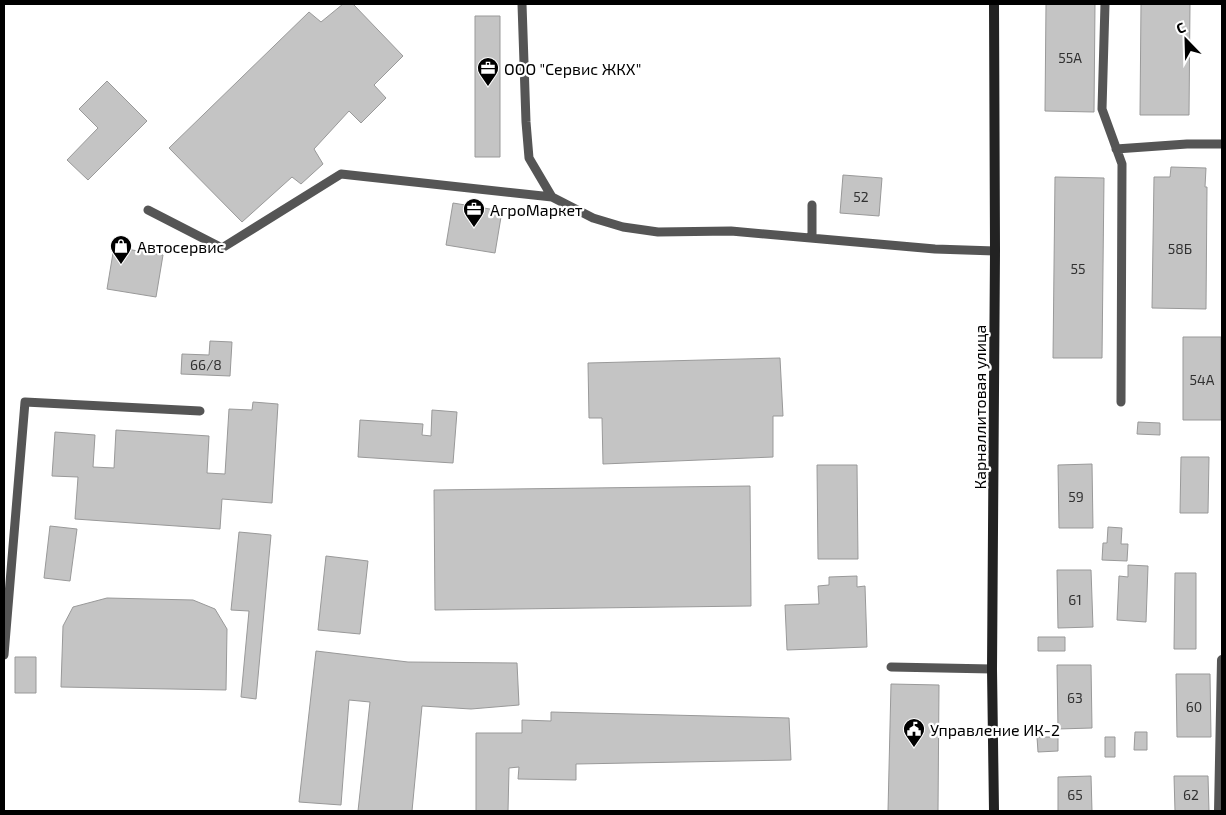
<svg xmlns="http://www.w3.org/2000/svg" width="1226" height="815" font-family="'Exo 2',sans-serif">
<rect width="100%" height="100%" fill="#fff"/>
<path fill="#c4c4c4" stroke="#999" d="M343 4H353L403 56 374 85 386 98 361 123 349 111 314 149 323 164 301 184 292 177 242 222 169 148 309 12 321 22Z
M1046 4H1095L1094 112 1045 111Z
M1141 4H1190L1189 115H1140Z
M475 16H500V157H475Z
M107 81 147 121 88 180 67 160 98 128 79 109Z
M1171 167 1206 168 1205 187H1207L1206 309 1152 308 1154 177H1170Z
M843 175 882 178 879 216 840 213Z
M1055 177 1104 178 1102 358H1053Z
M453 203 502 211 495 253 446 245Z
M114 247 163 255 156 297 107 289Z
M1183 337H1221V420H1183Z
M210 341 232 342 230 376 181 374 182 354 209 355Z
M780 358 783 416H773V457L603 464 602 418H589L588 363Z
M253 402 278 404 272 503 222 499 220 529 75 519 78 477 52 476 55 432 95 435 93 467 114 468 116 430 209 436 207 473 225 474 229 409 252 410Z
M432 410 457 412 453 463 358 457 360 420 423 424 422 435 431 436Z
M1138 422 1160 423V435L1137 434Z
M1181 457H1209L1208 513H1180Z
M1092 464 1093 528H1059L1058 465Z
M817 465H857L858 559H818Z
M750 486 751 606 435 610 434 490Z
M50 526 77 529 70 581 44 578Z
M1108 527 1122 528 1121 544H1128L1127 561 1102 560 1103 543H1107Z
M239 532 271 535 256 699 241 697 249 611 231 610Z
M326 556 368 561 360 634 318 630Z
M1128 565 1148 566 1146 622 1117 620 1119 576 1128 577Z
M1057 570H1091L1093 627 1058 628Z
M1175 573H1196V649H1174Z
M857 576V587L865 586 867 647 787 650 785 605 819 604 818 586 829 585V577Z
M107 598 193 600 215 609 227 629 226 690 61 687 63 626 73 607Z
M1038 637H1065V651H1038Z
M316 651 408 662 517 663 519 705 471 709 422 706 412 811H358L370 702 349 700 341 805 299 802Z
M15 657H36V693H15Z
M1057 665H1091L1092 728 1058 729Z
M1176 674H1210L1211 737H1177Z
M891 684 939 685 938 811H888Z
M551 712 789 718 791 760 576 764V780L518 779 519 767 509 768 508 811H476V733H522V720L551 721Z
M1135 732H1147V750H1134Z
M1037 737H1058V751L1038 752Z
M1105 737H1115V757H1105Z
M1091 776 1092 811H1058V777Z
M1174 776H1208L1209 811H1175Z"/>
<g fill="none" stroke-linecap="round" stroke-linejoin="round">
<path stroke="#555" stroke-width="9" d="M522 4 526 122 529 158 552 197 593 218 623 227 658 232 731 231 935 249 995 251
M1105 4 1102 109 1122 164 1121 402
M1116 149 1187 144H1222
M812 205V238
M148 210 222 248 341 174 552 197
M4 655 25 402 200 411
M891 667 992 669"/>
<path stroke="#555" stroke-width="10" d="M1219 811 1222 660"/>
<path stroke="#222" stroke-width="10" d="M994 811 992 669 995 251 994 4"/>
</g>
<defs>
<g id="office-pin" transform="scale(1.125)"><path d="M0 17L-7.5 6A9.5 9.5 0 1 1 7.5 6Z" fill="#000" stroke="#fff"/><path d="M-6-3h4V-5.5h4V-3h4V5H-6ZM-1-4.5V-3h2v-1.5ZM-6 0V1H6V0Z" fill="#fff"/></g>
<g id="shop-pin" transform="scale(1.125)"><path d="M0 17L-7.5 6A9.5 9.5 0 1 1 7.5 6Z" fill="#000" stroke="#fff"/><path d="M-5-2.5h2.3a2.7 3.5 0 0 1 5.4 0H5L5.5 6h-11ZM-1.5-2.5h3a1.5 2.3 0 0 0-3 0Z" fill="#fff"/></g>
<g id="civic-pin" transform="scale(1.125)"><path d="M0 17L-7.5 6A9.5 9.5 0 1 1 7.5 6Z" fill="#000" stroke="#fff"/><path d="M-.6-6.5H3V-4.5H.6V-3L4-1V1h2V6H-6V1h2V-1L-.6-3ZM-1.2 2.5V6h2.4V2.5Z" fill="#fff"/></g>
</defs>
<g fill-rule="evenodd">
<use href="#office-pin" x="488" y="68"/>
<use href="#office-pin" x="474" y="209"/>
<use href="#shop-pin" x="121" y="246"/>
<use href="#civic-pin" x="914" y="729"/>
</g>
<g text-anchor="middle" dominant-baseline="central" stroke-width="4.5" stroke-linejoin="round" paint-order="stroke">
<g font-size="14" fill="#313131">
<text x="1070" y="57">55А</text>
<text x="861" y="196">52</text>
<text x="1180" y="248">58Б</text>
<text x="1078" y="268">55</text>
<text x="206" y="364">66/8</text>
<text x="1202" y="379">54А</text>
<text x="1076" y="496">59</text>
<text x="1075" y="599">61</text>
<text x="1075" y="697">63</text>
<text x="1194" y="706">60</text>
<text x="1075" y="794">65</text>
<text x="1191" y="794">62</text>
</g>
<g font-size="16" fill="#000" stroke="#fff" text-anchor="start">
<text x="504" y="68">ООО "Сервис ЖКХ"</text>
<text x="490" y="209">АгроМаркет</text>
<text x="137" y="246">Автосервис</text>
<text x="930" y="729">Управление ИК-2</text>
</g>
<g font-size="16" fill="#000" stroke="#fff">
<text transform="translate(979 407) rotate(-90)">Карналлитовая улица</text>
</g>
</g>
<rect width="1226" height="815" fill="none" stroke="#000000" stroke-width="10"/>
<g transform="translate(1186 40) rotate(337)" stroke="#ffffff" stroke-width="4" paint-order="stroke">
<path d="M0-4L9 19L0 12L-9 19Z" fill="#000000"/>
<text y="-8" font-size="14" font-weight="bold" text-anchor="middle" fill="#000000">С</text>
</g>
</svg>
